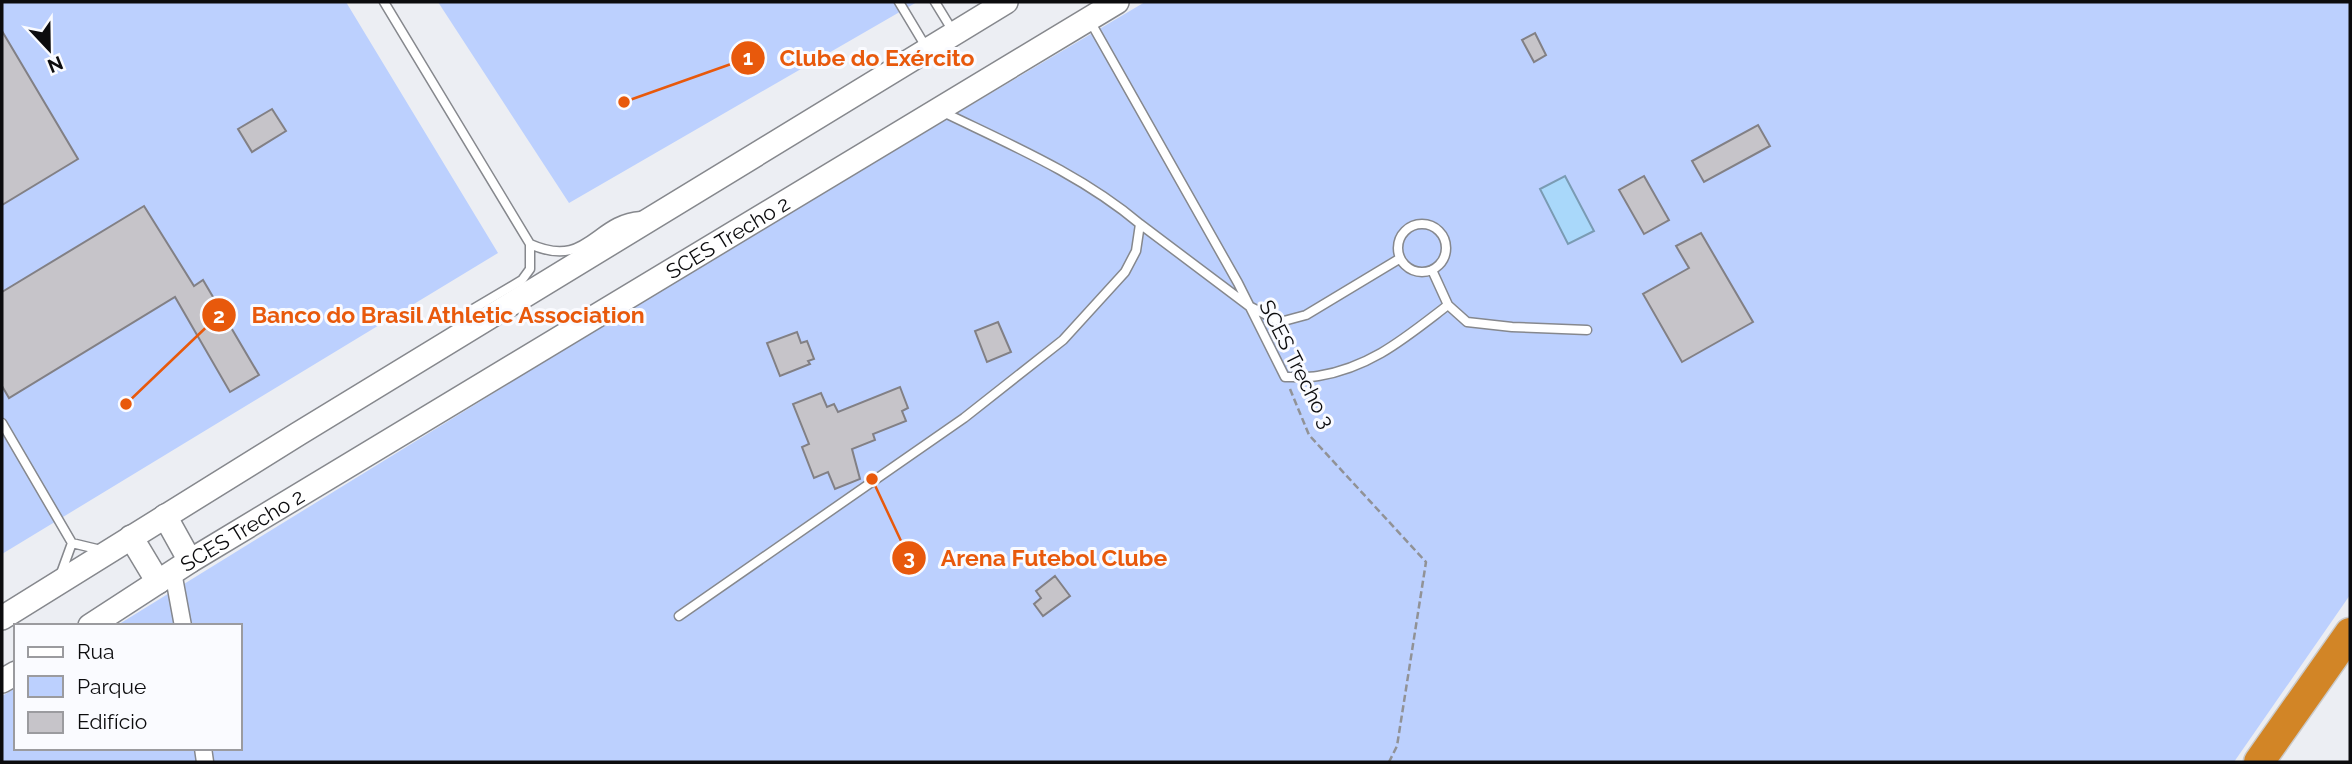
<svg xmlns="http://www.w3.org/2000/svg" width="2352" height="764" font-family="Raleway,sans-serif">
<rect width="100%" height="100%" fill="#eceef3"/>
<path fill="#bcd0fe" d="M2 2H346L498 253 2 554Z
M438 2H917L569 203Z
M1145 2H2350V595L2234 762H2V696L16 688V748H240V626H116L714 257Z"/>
<path fill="#a9d8fa" stroke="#7a9bb3" stroke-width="2" d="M1565 176 1594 231 1568 244 1540 189Z"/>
<path fill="#c6c4c9" stroke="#828085" stroke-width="2" d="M2 31 78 159 2 205Z
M1535 33 1546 55 1534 62 1522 40Z
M272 109 286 131 252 152 238 129Z
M1758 125 1770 146 1704 182 1692 161Z
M1644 176 1669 220 1644 234 1619 190Z
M144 206 194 286 203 280 259 375 230 392 175 297 9 398 2 386V292Z
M1701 233 1753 322 1682 362 1643 294 1689 268 1676 246Z
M998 322 1011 352 987 362 975 331Z
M797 332 801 343 807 341 814 359 808 361 810 364 780 376 767 343Z
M900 387 908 408 902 411 906 421 873 434 875 440 852 449 860 479 835 489 828 472 814 478 802 447 809 444 793 404 821 393 827 407 834 404 838 412Z
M1055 576 1070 596 1043 616 1034 604 1041 598 1036 591Z"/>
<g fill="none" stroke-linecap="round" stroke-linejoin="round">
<g stroke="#86888d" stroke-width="11">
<path id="lane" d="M384 2 530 244V269L522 280 468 312 457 328
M899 2 926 47
M935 2 954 33
M1090 21 1238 283 1285 377C1295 377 1307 378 1318 376 1372 367 1406 337 1448 305
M1398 248a24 24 0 1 1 48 0a24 24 0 1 1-48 0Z
M1140 224 1249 306 1280 322 1306 315 1399 259
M530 244C588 270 593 219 641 216
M1432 270 1448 305 1467 322 1512 327 1587 330
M2 423 72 543 101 550
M60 576 72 543
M679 616 964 418 1063 340 1125 272 1136 251 1140 224C1082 175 1011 145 943 112"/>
</g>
<g stroke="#86888d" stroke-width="19">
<path id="street" d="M173 572 183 626
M203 748 205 762"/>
</g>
<g stroke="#86888d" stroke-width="26">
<g id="secondary">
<path d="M165 516 190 561"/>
<path d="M131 537 158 582"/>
<path d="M2 618 298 434 1006 2"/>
<path id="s1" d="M90 626 190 561 1117 2"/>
<path d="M2 681 16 673"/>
</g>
</g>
<g stroke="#cacaca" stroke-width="33">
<path id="highway" d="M2259 762 2350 633"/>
</g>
<path stroke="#919296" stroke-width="2.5" stroke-dasharray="7 3.5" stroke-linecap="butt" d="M1290 389 1309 435 1426 562 1397 746 1389 762"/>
<use href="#lane" stroke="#fff" stroke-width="8"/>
<use href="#street" stroke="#fff" stroke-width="16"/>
<use href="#secondary" stroke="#fff" stroke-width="23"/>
<use href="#highway" stroke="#d28526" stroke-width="30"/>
</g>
<g text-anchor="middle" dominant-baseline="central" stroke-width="6" stroke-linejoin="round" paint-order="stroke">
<g font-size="21" fill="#0c0c0e" stroke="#fafbff">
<text stroke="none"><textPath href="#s1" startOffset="747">SCES Trecho 2</textPath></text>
<text transform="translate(1297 364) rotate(63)">SCES Trecho 3</text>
<text stroke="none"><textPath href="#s1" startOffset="180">SCES Trecho 2</textPath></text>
</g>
</g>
<path fill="none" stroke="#e8590c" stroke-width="2.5" d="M624 102L748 58M126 404L219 315M872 479L909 558"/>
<g fill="#e8590c" stroke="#fafbff" stroke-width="2.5">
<circle cx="624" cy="102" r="7"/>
<circle cx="126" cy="404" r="7"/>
<circle cx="872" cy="479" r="7"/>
<circle cx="748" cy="58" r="18"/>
<circle cx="219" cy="315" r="18"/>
<circle cx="909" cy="558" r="18"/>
</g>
<g font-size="21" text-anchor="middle" font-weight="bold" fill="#fff">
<text x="748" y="65">1</text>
<text x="219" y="323">2</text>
<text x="909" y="565">3</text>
</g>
<g font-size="23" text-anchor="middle" font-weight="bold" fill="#e8590c" stroke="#fafbff" stroke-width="6" stroke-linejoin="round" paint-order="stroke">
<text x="877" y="66">Clube do Exército</text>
<text x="448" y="323">Banco do Brasil Athletic Association</text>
<text x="1054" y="566">Arena Futebol Clube</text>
</g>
<rect width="2352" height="764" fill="none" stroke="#0c0c0e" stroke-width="7"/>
<rect x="14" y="624" width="228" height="126" fill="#fafbff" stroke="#9b9b9f" stroke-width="2"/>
<rect x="28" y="647" width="35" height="10" fill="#ffffff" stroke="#9b9b9f" stroke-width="2"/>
<text x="77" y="659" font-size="21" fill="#0c0c0e">Rua</text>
<rect x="28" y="676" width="35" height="21" fill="#bcd0fe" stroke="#9b9b9f" stroke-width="2"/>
<text x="77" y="694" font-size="21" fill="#0c0c0e">Parque</text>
<rect x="28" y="712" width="35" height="21" fill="#c6c4c9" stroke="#9b9b9f" stroke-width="2"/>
<text x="77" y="729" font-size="21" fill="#0c0c0e">Edifício</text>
<g transform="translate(49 49) rotate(158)" stroke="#fafbff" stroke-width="5" paint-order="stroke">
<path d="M0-5L12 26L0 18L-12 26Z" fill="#0c0c0e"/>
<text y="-10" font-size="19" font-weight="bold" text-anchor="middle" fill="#0c0c0e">N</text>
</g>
</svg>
